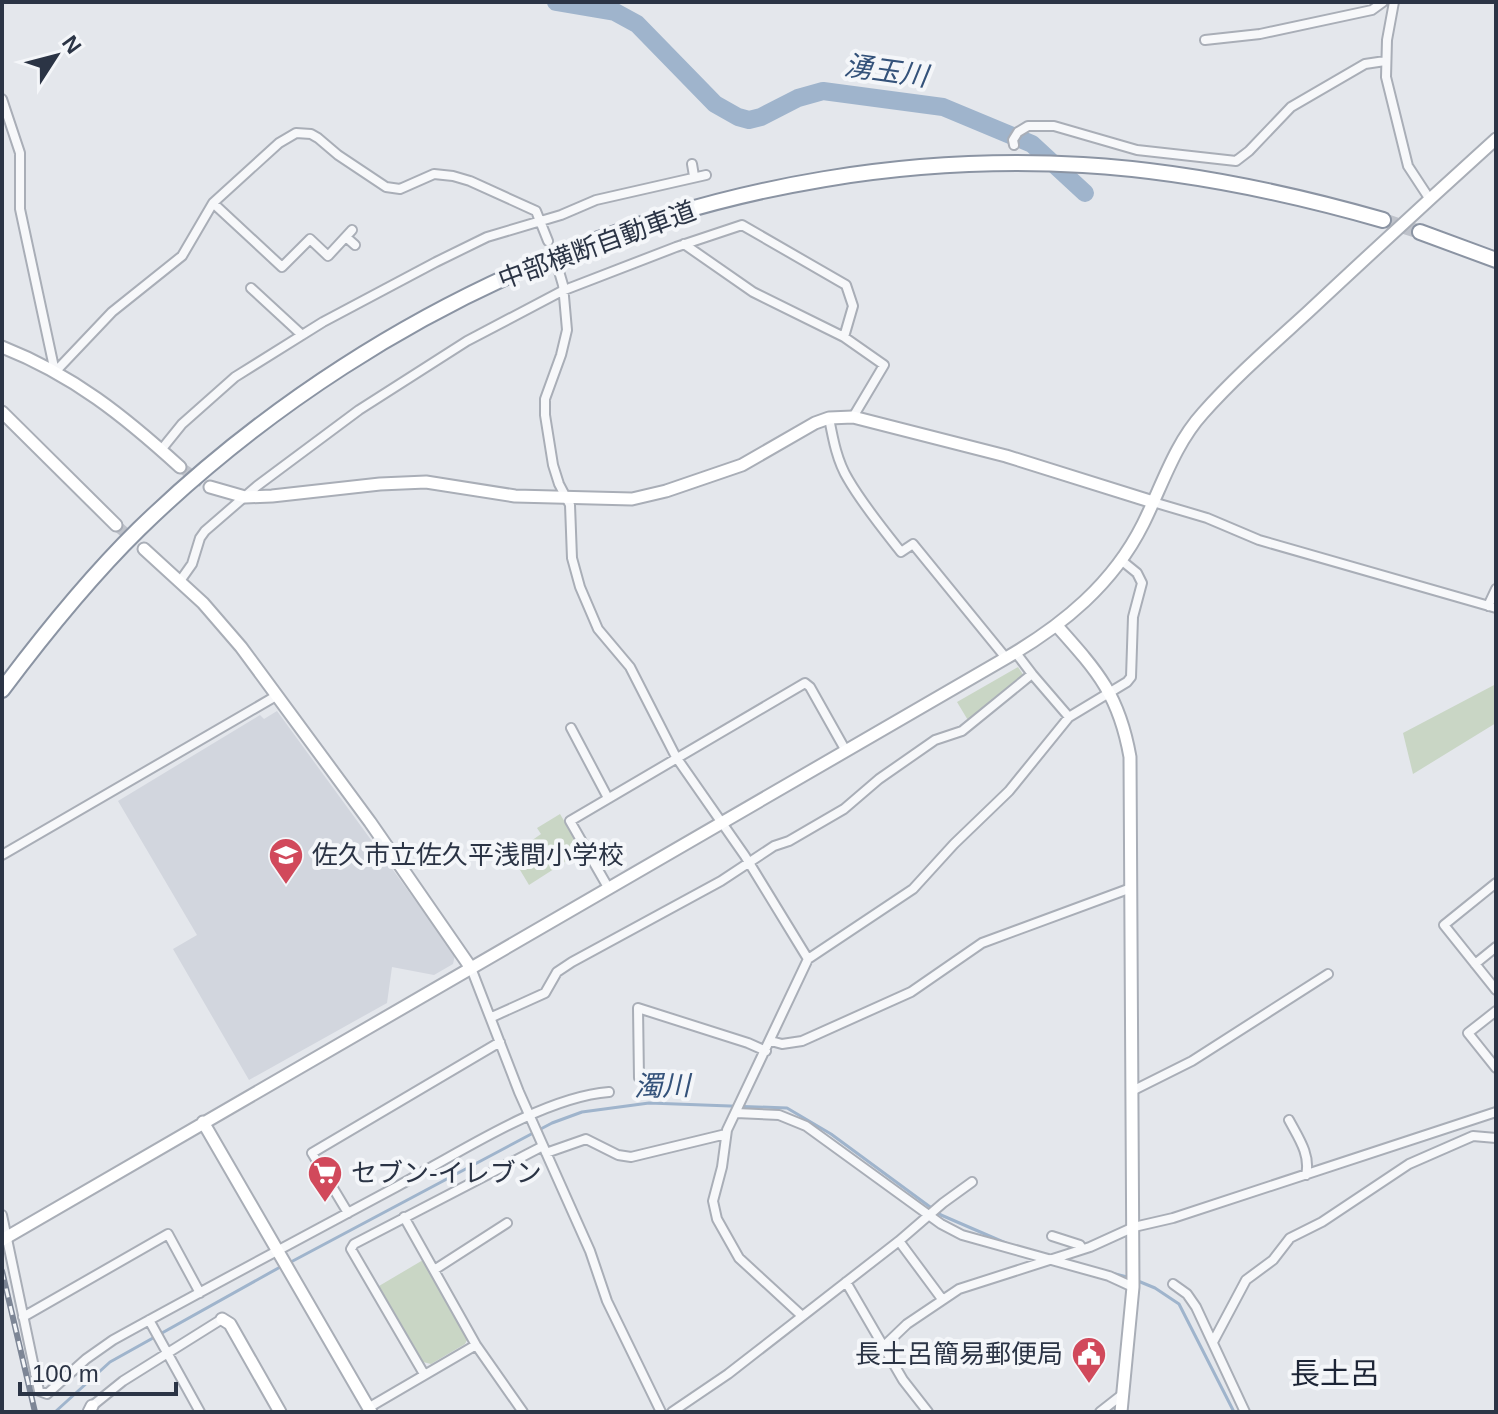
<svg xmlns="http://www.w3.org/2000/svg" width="1498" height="1414" font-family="Helvetica,'Noto Sans JP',sans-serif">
<rect width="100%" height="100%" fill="#e4e7ec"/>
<path fill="#d2d6de" d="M277 711 455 955 453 964 434 975 392 967 387 1003 249 1080 173 949 197 935 118 801 260 715 264 719Z"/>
<path fill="#c9d6c5" d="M1018 667 1024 676 969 722 957 702Z
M1496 684V723L1413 774 1403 733Z
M560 814 582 851 529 885 511 855 541 834 537 828Z
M423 1260 468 1338 465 1344 431 1364 423 1362 379 1286Z"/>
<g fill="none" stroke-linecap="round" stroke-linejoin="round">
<path stroke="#9fb4cc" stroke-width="3" d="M289 1263 552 1123 582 1112 649 1103 787 1108 831 1134 941 1215 1008 1244
M1104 1271 1131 1278
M1138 1281 1155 1288 1179 1304 1234 1412
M55 1412 110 1362 282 1266"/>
<path stroke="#9fb4cc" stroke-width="18" d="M556 2 615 12 637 24 715 104 738 117 749 120 761 117 798 98 823 91 943 107 1032 144 1085 193"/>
<path stroke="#bfc3cb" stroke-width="11" stroke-dasharray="11 5.5" stroke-linecap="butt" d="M180 467 210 487
M116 525 144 549"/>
<path stroke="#bfc3cb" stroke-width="14" stroke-dasharray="14 7" stroke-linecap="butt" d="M1383 220 1420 232"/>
<g stroke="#a9aeb7" stroke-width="12">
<path id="street" d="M1394 2 1387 40 1386 77 1408 166 1429 198
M1205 40 1260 34 1372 10 1383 2
M2 99 20 153V209L55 372
M1014 145 1013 140 1018 132 1028 126H1054L1137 150 1236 161 1249 151 1291 107 1365 64 1385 61
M692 164 694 176
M213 203 282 267 310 239 328 256 352 230
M346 237 355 245
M684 244 753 292 844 337 884 365 853 417
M558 268 563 285 567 330 561 355 545 399V415L553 465 559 484 570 505 572 558 580 587 598 629 630 667 676 757 745 856 808 959
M251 288 302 335
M55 372 112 312 182 256 213 203 279 143 296 133 311 134 318 138 338 155 386 187 400 189 434 174 453 176 470 181 536 211 548 241
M829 418C833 439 837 461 848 479 863 505 883 529 901 552L913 544 1006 658
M161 450 182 424 235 377 323 322 436 262 487 237 561 215 596 200 706 175
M1153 502 1207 518 1259 540 1496 608
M180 581 192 564 200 538 205 531 257 486 359 410 467 341 562 291 676 247 742 225 846 285 853 306 844 337
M1488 606 1496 589
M1016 653 1032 674
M571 728 608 798
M2 855 276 696
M1496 883 1444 925 1496 990
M609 889 570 821 805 683 810 687 846 751
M1475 964 1496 947
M471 968 519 1092 590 1251 607 1301 661 1412
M1496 1011 1468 1033 1496 1068
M492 1017 545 993 557 972 572 962 721 881 774 846 789 841 844 809 879 779 935 740 962 731 1032 674 1069 717 1127 682 1131 677 1133 617 1142 583 1137 573 1121 560
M771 1041 782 1044 802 1041 911 992 982 943 1131 888
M639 1078 638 1008 748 1043 766 1051
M1132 1091 1192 1061 1328 974
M736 1113 779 1115 806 1126 941 1224 962 1235 1109 1276 1133 1287
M1289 1120C1298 1137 1311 1155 1306 1175
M546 1153 586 1139 618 1155 631 1157 726 1134
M348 1213 312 1153 500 1042
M2 1215 39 1391 47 1394 86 1359 113 1340C207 1288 303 1237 398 1186 457 1154 543 1097 609 1092
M404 1217 476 1345 523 1412
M1052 1236 1080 1245 1082 1249
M899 1241 943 1203 972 1182
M434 1270 507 1223
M846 1282 903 1380 928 1412
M1173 1284 1187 1294 1196 1307 1245 1412
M801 1315 739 1258 717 1219 713 1201 722 1167 727 1130 808 959 913 889 954 844 1009 791 1069 717
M23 1317 168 1234 200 1293
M149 1320 200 1412
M1213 1342 1246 1280 1273 1260 1290 1238 1322 1222 1409 1164 1473 1136 1496 1138
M883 1347 907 1324 959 1289 1090 1247 1134 1227 1173 1218 1496 1112
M424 1374 351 1249 354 1244 543 1146
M92 1406 123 1381 222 1319
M368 1408 476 1345
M672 1412 728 1374 899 1241 942 1299
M1100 1412 1123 1394"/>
</g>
<g stroke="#a9aeb7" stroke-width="15">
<path id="secondary" d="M2 347C73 375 124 416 180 467
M2 412 116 525
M210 487 245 497 272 496 380 484 426 482 515 496 632 499 666 491 742 465 815 423 829 418 853 417 1006 456 1153 502
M144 549 203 603 241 647 370 822 471 968
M1057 626C1098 672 1119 695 1130 757L1133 1287 1121 1412
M203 1122 371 1412
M2 1240 1006 658C1063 625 1113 584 1143 524 1162 486 1174 445 1203 413 1235 377 1273 344 1308 312 1370 254 1433 196 1496 139
M222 1319 230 1324 280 1412
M89 1412 92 1406"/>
</g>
<g stroke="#8b94a3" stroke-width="18">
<path id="highway" d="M1420 232 1496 260
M2 690C44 634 89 578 139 529 389 286 734 145 1083 165 1186 171 1285 192 1383 220"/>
</g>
<use href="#street" stroke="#f7f8fa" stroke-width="8"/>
<use href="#secondary" stroke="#fff" stroke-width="11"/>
<use href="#highway" stroke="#fff" stroke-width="14"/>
<g stroke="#7d8696" stroke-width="6">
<path id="rail" d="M2 1271 35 1412"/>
</g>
<use href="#rail" stroke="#f4f6f9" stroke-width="3" stroke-dasharray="9" stroke-linecap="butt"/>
</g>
<defs>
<g id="school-pin" transform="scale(1.8)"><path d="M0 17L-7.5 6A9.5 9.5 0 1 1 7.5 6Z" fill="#d1495b" stroke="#f4f6f9"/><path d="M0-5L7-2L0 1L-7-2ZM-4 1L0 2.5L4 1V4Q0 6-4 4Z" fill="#fff"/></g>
<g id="supermarket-pin" transform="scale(1.8)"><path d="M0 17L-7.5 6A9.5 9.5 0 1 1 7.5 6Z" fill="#d1495b" stroke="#f4f6f9"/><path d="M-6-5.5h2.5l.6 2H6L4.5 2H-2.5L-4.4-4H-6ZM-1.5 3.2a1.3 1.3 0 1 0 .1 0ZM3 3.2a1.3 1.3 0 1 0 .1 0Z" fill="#fff"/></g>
<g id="civic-pin" transform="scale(1.8)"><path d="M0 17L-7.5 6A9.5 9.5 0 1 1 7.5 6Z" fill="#d1495b" stroke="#f4f6f9"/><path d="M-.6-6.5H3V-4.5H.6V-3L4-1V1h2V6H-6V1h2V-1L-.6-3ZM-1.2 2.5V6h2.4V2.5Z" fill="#fff"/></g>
</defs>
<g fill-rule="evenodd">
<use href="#school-pin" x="286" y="855"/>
<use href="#supermarket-pin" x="325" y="1173"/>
<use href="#civic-pin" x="1089" y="1354"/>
</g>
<g text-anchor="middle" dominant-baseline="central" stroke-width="8" stroke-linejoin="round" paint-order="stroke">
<g font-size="26" fill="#2b3445" stroke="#f4f6f9">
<text transform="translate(597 245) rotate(-20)">中部横断自動車道</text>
</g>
<g font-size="26" fill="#2b3445" stroke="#f4f6f9" text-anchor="start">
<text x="312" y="855">佐久市立佐久平浅間小学校</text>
<text x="351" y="1173">セブン-イレブン</text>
<text x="1063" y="1354" text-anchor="end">長土呂簡易郵便局</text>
</g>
<g font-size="28" font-style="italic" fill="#34527a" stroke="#f4f6f9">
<text transform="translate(886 71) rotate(8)">湧玉川</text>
<text transform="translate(662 1086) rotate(-1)">濁川</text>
</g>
<g font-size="30" fill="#1d2536" stroke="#f4f6f9">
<text x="1335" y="1373">長土呂</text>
</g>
</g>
<rect width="1498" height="1414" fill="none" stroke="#2b3445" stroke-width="8"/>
<g transform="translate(56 56) rotate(54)" stroke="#f4f6f9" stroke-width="6" paint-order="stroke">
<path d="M0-6L14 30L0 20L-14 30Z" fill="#2b3445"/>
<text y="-12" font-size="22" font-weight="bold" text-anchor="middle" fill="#2b3445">N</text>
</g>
<path d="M20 1382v12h156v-12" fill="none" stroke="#2b3445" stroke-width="4"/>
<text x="32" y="1382" font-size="24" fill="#2b3445" stroke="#f4f6f9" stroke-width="6" paint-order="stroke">100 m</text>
</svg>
